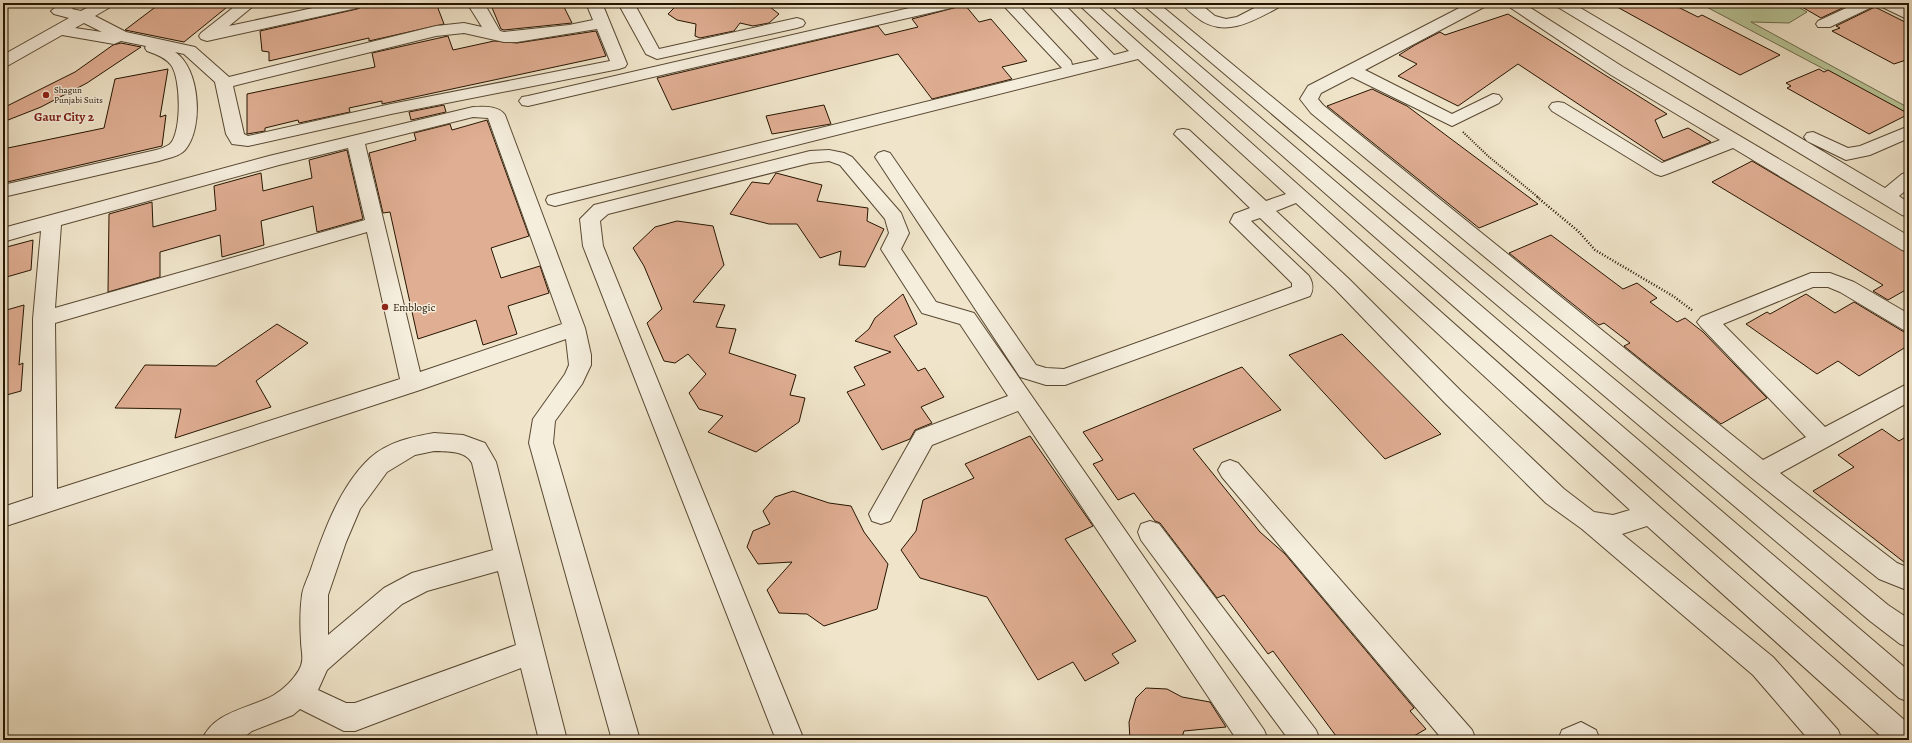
<svg xmlns="http://www.w3.org/2000/svg" width="1912" height="743" font-family="Alegreya,serif">
<rect width="100%" height="100%" fill="#f0e5ca"/>
<filter id="stains"><feTurbulence type="fractalNoise" baseFrequency=".005" numOctaves="4"/><feColorMatrix values="0 0 0 0 .2 0 0 0 0 .09 0 0 0 0 .02 0 0 0 .5 -.17"/></filter>
<radialGradient id="worn" r=".72"><stop offset=".6" stop-color="#630" stop-opacity="0"/><stop offset="1" stop-color="#630" stop-opacity=".3"/></radialGradient>
<path fill="#b8c598" stroke="#6e6c4c" d="M1699 3H1791L1807 12 1789 23 1751 22 1909 108V114Z"/>
<path fill="#e0ae93" stroke="#251400" d="M187 3H232L184 42 125 30 158 5 183 6Z
M371 3H402L403 6 418 3H436L444 24 369 41V38L269 61V52L262 51 260 31 357 9Z
M490 3H562L572 23 504 30 501 29Z
M684 3H701L707 6 716 3H744L748 7 756 5 770 7 779 14 769 23 753 26 740 23 734 31 700 38 695 36 696 24 677 20 668 14 675 7Z
M1610 3H1670L1698 17 1702 15 1780 55 1740 75Z
M1795 3H1853L1821 18Z
M965 5 979 22 991 19 1027 61 1002 67 1012 79 932 99 898 54 672 110 657 78 878 26 885 35 918 27 912 19Z
M1875 7 1909 24V59L1894 64 1832 31 1840 28 1836 26Z
M1508 14 1667 114 1655 120 1663 138 1688 128 1711 142 1664 161 1518 64 1458 106 1398 76 1417 64 1399 55 1415 45 1440 32 1445 35Z
M596 31 606 56 382 104V101L349 108 350 112 299 123 298 120 265 128V131L247 134V94L375 67 372 53 448 36 453 50 494 41 517 43Z
M121 43 141 47 87 83 41 107 3 122V108L75 72 113 45Z
M168 69 160 117 166 115 162 146 3 183V149L104 128 115 79Z
M1819 69 1824 72 1828 70 1909 114 1869 134 1787 88 1791 86 1786 83Z
M1372 89 1407 106 1538 204 1479 228 1327 106Z
M444 105 446 112 411 120 409 112Z
M824 105 831 124 772 134 766 116Z
M487 120 529 236 491 248 501 278 540 266 549 293 508 306 517 334 483 345 476 320 418 339 390 212 383 213 369 153 416 140 414 133 450 124 452 130Z
M347 150 363 219 317 232 313 206 261 221 264 245 222 257 220 235 160 252V277L108 292 109 214 152 202 153 227 216 210 214 186 261 173 263 191 312 178 309 160Z
M1752 161 1909 254V288L1888 300 1873 291 1883 285 1712 182Z
M776 173 822 185 817 201 868 208 867 221 884 229 865 267 839 265 841 251 820 258 797 224H769L730 214 752 182 769 184Z
M677 221 713 226 724 265 693 302 725 305 716 327 736 329 729 353 796 375 790 395 805 398 799 422 756 452 708 432 723 416 699 409 689 393 706 374 688 354 675 363 664 361 647 323 662 309 644 266 633 248 655 227Z
M1551 235 1623 289 1637 283 1657 298 1650 302 1677 322 1685 318 1703 332 1767 398 1721 424 1624 346 1630 343 1604 323 1599 325 1509 253Z
M33 240 31 270 3 278V248Z
M903 294 917 324 894 336 918 371 925 368 944 397 921 407 932 423 915 430 910 439 882 450 847 392 865 385 854 367 891 352 855 341 869 329 875 318Z
M1806 294 1835 313 1854 302 1909 335V345L1859 376 1838 361 1817 374 1746 324 1767 312 1770 314Z
M24 305 19 365 23 363 21 391 3 396V311Z
M277 324 308 343 256 381 271 407 175 438 181 409 115 408 145 365 216 366Z
M1342 334 1441 434 1385 459 1289 355Z
M1242 367 1281 410 1193 449 1260 532 1285 554 1414 708 1410 711 1426 729 1407 740H1339L1273 651 1268 654 1224 595 1217 598 1160 523 1155 521 1134 493 1118 500 1093 464 1103 460 1083 432Z
M1882 429 1899 441 1909 435V566L1813 491 1854 467 1838 455Z
M1030 436 1093 526 1065 539 1136 641 1112 654 1119 663 1085 681 1073 662 1038 680 987 597 920 578 901 550 916 531 923 500 974 478 965 464Z
M793 491 829 503 851 506 864 532 888 564 877 609 824 626 807 614 779 613 767 590 792 562 758 564 747 547 753 531 770 524 763 511 775 497Z
M1146 688 1167 689 1182 697 1210 702 1226 727 1184 731 1181 740H1130L1129 722 1136 698Z"/>
<g fill="none" stroke-linecap="round" stroke-linejoin="round">
<g stroke="#584832" stroke-width="2">
<path id="minor" d="M61 3H79L72 9 81 11 96 3H115L112 6 95 16 126 32 195 47 229 77 436 26 464 23 482 27 467 3H484L500 31 504 32 569 25 593 20 586 3H602L627 64 625 67 619 69 391 114 248 146 232 144 226 134 215 82 184 54 175 52C200 68 204 128 185 150 179 157 167 158 159 161L3 197V185L156 150C160 149 166 147 170 144 182 132 181 78 171 65 166 58 156 54 147 51L145 48 146 46 121 41 114 44 62 35 9 65 3 67V55L69 18 54 14 51 11ZM84 23 102 32 75 28ZM597 29 610 61 391 104 248 136 244 134 233 86 436 36 464 33 504 42H517Z
M239 3H257L229 26 336 3H365L362 6 357 8 207 41 201 39 199 36 201 33Z
M618 3H634L659 49 797 18 803 20 805 23 803 26 797 28 657 59 646 54Z
M931 3H959L956 6 951 8 528 106 522 105 519 101 522 97 528 96Z
M1001 3H1017L1071 61 1072 65 1099 59 1046 3H1063L1114 55 1129 51 1077 3H1094L1660 507 1909 724V740H1885L1647 526 1622 534 1773 657 1838 730 1842 740H1809L1753 675 1582 529 1546 503 1445 403 1335 289 1260 218 1251 221 1309 276C1313 283 1314 289 1310 296L1065 385H1046L1020 377 875 157 878 153 884 151 890 153 1036 365 1046 368 1064 369 1292 287V283L1230 222 1234 214 1250 208 1174 134 1177 130 1183 129 1189 130 1266 201 1286 194 1138 59 555 206 548 204 546 200 548 196 555 194 1062 68ZM1296 203 1630 510 1613 515 1594 512 1564 489 1461 391 1349 279 1276 211Z
M1109 3H1126L1909 671V702L1899 698Z
M1141 3H1158L1888 605 1909 619V647L1900 644 1870 621Z
M1181 3H1199L1215 16 1226 19 1237 17 1264 3H1284L1281 6C1254 21 1223 40 1195 16 1190 12 1185 8 1181 3Z
M1469 3H1489L1486 6 1365 70 1452 114 1493 94 1499 95 1502 99 1499 103 1452 126 1352 77 1321 93 1318 99 1323 105 1763 460 1806 437 1701 327 1697 322 1701 317 1811 273H1830L1854 282 1909 314V332L1902 329 1840 292 1828 287H1813L1723 324 1825 427 1909 383V402L1780 473 1897 563 1909 568V591L1879 579 1753 479 1311 113 1300 99 1308 86Z
M1505 3H1523L1623 67 1909 236V252L1902 250 1733 148 1667 174 1661 176 1655 174 1552 111 1549 107 1552 103 1558 102 1564 103 1662 163 1720 140 1611 75 1508 6Z
M1553 3H1572L1885 188 1902 174 1909 172V188L1899 196 1909 203V217L1902 215 1556 6Z
M1857 3H1877L1874 6 1830 27H1818L1816 24 1818 21Z
M1877 3H1897L1909 9V20L1880 6Z
M473 107C483 107 498 105 505 115L585 328 591 355V365L582 384 555 421 553 443 640 740H612L529 443 533 419 565 374 569 365 566 339 420 390 3 527V507L33 497V319L41 231 3 242V228L269 156ZM473 117 488 118 562 324 420 372 365 144ZM348 148 365 220 55 308 61 225 279 165ZM367 232 400 379 57 489 55 323Z
M1909 126V138L1870 155 1846 160 1807 141 1804 137 1807 133 1813 132 1848 148 1860 146Z
M829 150 844 153 852 157 901 213 909 233 901 249 936 302 974 313 1264 730 1268 740H1237L1018 411 932 445 890 521 881 524 872 521 869 514 916 431 1008 396 960 324 922 313 881 249 889 233 885 219 840 165 829 161 810 163 608 214 600 221 603 246 804 740H776L583 246 580 219 594 205 810 151Z
M434 433 463 435 485 443 496 462 567 740H539L521 668 355 731H344L300 709 293 715 252 731 240 740H202C214 711 249 709 274 695 284 689 293 680 299 670 305 660 301 651 301 641 300 626 300 609 302 595 303 587 308 578 311 569 324 531 340 486 370 458 388 442 411 437 434 433ZM434 451C448 452 465 450 472 463L493 550 412 573 384 588 328 635V595L346 542 360 509 387 472 415 455ZM498 571 516 645 355 703H346L318 690 327 670 402 604 427 591Z
M1230 460 1238 463 1472 730 1476 740H1443L1222 477 1218 470 1222 463Z
M1150 521 1159 524 1316 730 1320 740H1289L1141 540 1138 532 1141 524Z
M1581 722 1596 730 1600 740H1558L1562 730Z"/>
</g>
<path stroke="#251400" stroke-width="2" stroke-dasharray="1 1.5" stroke-linecap="butt" d="M1463 132 1488 156 1539 198"/>
<path stroke="#251400" stroke-width="2.5" stroke-dasharray="1 2" stroke-linecap="butt" d="M1537 197 1578 231 1595 250 1673 296 1693 311"/>
<use href="#minor" fill="#f5eedd" fill-rule="evenodd"/>
</g>
<g fill="#8f2418" stroke="#f5eedd" stroke-width="1.5">
<circle cx="46" cy="95" r="4"/>
<circle cx="385" cy="307" r="4"/>
</g>
<g text-anchor="middle" dominant-baseline="central" stroke-width="3" stroke-linejoin="round" paint-order="stroke">
<g font-size="9" fill="#251400" stroke="#f5eedd" text-anchor="start">
<text x="54" y="90">Shagun<tspan x="54" dy="10">Punjabi Suits</tspan></text>
</g>
<g font-size="11" fill="#251400" stroke="#f5eedd" text-anchor="start">
<text x="393" y="307">Emblogic</text>
</g>
<g font-size="13" font-weight="bold" fill="#7a1f14" stroke="#f5eedd">
<text x="64" y="116">Gaur City 2</text>
</g>
</g>
<rect width="1912" height="743" fill="none" stroke="#f0e5ca" stroke-width="16"/>
<rect x="4" y="4" width="1904" height="735" fill="none" stroke="#251400" stroke-width="2"/>
<rect x="8" y="8" width="1896" height="727" fill="none" stroke="#251400"/>
<rect width="100%" height="100%" filter="url(#stains)"/>
<rect width="100%" height="100%" fill="url(#worn)"/>
</svg>
